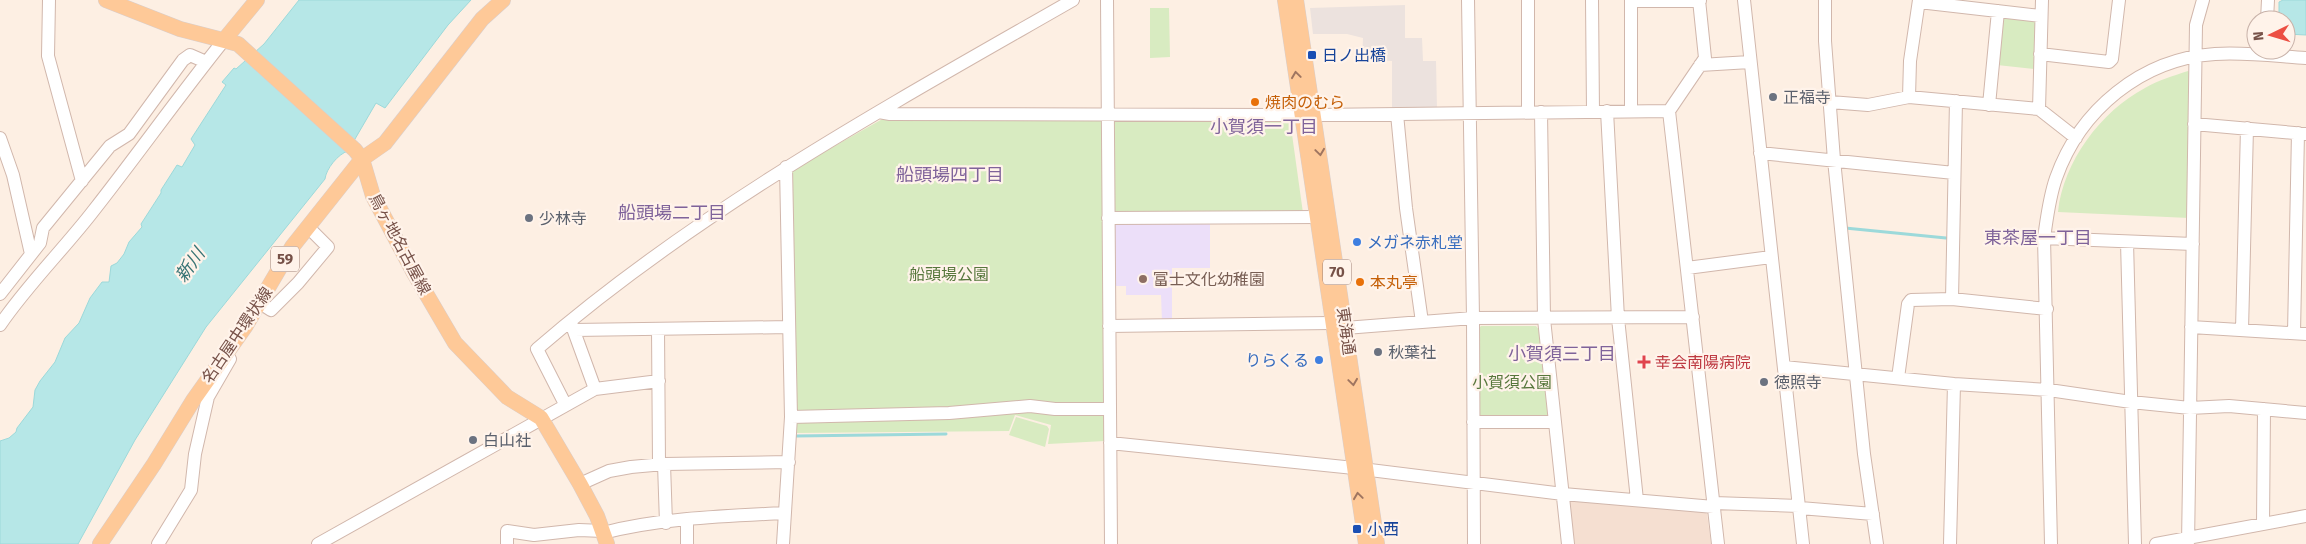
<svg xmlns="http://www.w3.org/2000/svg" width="2306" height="544" font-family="'Fira Sans','Noto Sans JP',sans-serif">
<rect width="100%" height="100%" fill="#fdefe3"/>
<path fill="#f5dfd1" d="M1571 501 1704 512 1707 514 1711 544H1572L1568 504Z"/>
<path fill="#ece2de" d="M1405 5V38H1422L1423 61H1436L1437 109H1392V61L1362 60 1363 38 1347 34H1313L1310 8Z"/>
<path fill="#ecdff9" d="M1210 220V268H1172V322H1162L1161 295H1126V286H1114L1113 221Z"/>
<path fill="#d8ebc1" d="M1150 8H1169L1170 57 1150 58Z
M2004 16 2034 20 2036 23 2035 69 1997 65Z
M2188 71 2191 73 2189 218 2058 212C2063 162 2101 111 2145 88 2158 80 2173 76 2188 71Z
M886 117 1290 120 1303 213 1113 216 1105 441 1048 444 1051 425 1015 415 1009 431 795 433 792 171 794 169Z
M1481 326H1536L1540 331 1549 415 1546 418H1481L1477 414 1478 329Z
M1016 417 1047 426 1049 429 1045 447 1009 435Z"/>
<path fill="#b6e7e7" stroke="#9cd9da" d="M299 0H471L448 25 385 108 376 103 348 151C338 154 326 169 325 179L206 327 135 440 78 544H0V441L9 438 16 432 17 428 33 407 35 390 40 381 55 362 65 338 79 323 90 298 102 282H109L111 266 117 263 124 254 129 242 142 227 141 224 161 193V190L177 165 182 167 195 145 191 139 226 85 222 82 234 68 236 69 264 44Z
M2283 0H2306V35L2286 34V20H2279V2Z"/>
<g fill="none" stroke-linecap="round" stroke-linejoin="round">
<path stroke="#9cd9da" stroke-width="3" d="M1845 228 1946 238
M796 436 946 434"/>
<g stroke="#d1b7ac" stroke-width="14">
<path id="minor" d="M49 0 48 56 82 181
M1107 0 1111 544
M1468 0 1473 318 1474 544
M1528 0V112
M1592 0 1593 112
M1699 0 1705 58 1669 111 1718 544
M1744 0 1803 544
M1825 0V41L1834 160 1864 454 1877 544
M1919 2 2041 16
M2267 20 2268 0
M2040 54 2109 62 2112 59 2119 0
M1700 65 1750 62
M1909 97 1910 61 1919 0
M1830 102 1868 105 1909 97 2039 109 2076 138
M1989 105 1998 11
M2039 109 2042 0
M1607 111 1618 318 1637 500
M1631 111V1H1700
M879 112 890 114 1315 115 1669 111
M1541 112 1544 319 1568 544
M1397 114 1406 208 1422 322
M2194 124 2306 134
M0 138 13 175 31 254
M1760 153 1954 173
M1108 218 1317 217
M2044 238 2193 244
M2127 242 2135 544
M1687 268 1771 257
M0 294 40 243 43 228 110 146 129 134 183 60 190 55 206 62
M1952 299 2047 309
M260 303 271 310 298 283 328 247 308 227
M571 323 595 389
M0 325C28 284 64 249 94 210 138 154 179 96 224 40
M1109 326 1332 323
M2191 327 2306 334
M1345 328 1473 318 1693 317
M658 329 659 464
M574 330 789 327
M2242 330 2247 128
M2294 333 2298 133
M1784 367 1954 384 2049 390 2131 402 2190 408 2229 406 2306 413
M1898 378 1908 304 1911 300 1952 299 1956 101
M565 404 537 349C699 209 888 106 1073 0
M791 417 949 413 1030 406 1055 409H1110
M1473 422H1555
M1110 443 1354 468 1563 494 1714 507
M664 464 666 523
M580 484 609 471 631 467 664 464 789 462
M1714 503 1799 506
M1800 508 1873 514
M687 521V544
M2263 524 2264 409
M603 533C660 518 726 516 785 513
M158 544 191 490 195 454 208 397 230 359
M318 544 595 389 659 381
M507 544V531L534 535 579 530 603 531
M783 544 791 417 786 167
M1950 544 1954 384
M2051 544 2044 238C2047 218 2049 198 2056 178 2080 110 2141 59 2215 54 2245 52 2276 56 2306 58
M2156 544 2306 516
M2188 544 2196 25 2203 0"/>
</g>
<g stroke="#d9cecc" stroke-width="16">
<path id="major" d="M106 0 180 29 238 44 355 150 362 159 373 196 414 273 455 343 507 397 541 418 580 484 597 516 607 544
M1285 0 1366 544
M1296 0 1377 544
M224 40 257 0
M100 544 154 464 194 399 245 327 292 247 362 159 385 143 482 19 503 0"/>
</g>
<use href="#minor" stroke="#fff" stroke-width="12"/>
<use href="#major" stroke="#fec998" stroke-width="15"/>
</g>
<defs><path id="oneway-chevron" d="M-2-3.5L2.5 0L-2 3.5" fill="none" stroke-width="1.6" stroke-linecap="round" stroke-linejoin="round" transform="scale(1.25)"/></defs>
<g stroke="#9f7560">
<use href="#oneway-chevron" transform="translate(1296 75) rotate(-98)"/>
<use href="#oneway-chevron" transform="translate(1320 152) rotate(82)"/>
<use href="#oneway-chevron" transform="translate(1353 382) rotate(82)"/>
<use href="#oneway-chevron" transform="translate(1358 496) rotate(-98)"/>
</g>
<g fill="#1a4fb4" stroke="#fff3ea" stroke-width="2">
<rect x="1307" y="50" width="10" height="10" rx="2.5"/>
<rect x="1352" y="524" width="10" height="10" rx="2.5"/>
</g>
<g fill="#6b7280" stroke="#fff3ea" stroke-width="2">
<circle cx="1773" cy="97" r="5"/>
<circle cx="529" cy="218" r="5"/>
<circle cx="1378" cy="352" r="5"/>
<circle cx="1764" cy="382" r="5"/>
<circle cx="473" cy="440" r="5"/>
</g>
<g fill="#e8710a" stroke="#fff3ea" stroke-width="2">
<circle cx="1255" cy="102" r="5"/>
<circle cx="1360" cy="282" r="5"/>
</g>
<g fill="#3f7fe0" stroke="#fff3ea" stroke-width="2">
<circle cx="1357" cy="242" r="5"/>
<circle cx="1319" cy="360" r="5"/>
</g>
<circle fill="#8d6e63" stroke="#fff3ea" stroke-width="2" cx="1143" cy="279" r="5"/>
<path fill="#e0444e" stroke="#fff3ea" stroke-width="2" d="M1641.5 354.5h5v5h5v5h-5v5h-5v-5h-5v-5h5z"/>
<g text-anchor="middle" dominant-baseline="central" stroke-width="4.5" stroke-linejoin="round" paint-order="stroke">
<g fill="#fff3ea" stroke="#9f8279" stroke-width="1">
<rect x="271" y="246.5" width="28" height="25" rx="4"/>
<rect x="1323" y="259.5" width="28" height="25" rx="4"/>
</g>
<g font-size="15" font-weight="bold" fill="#765148">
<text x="285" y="259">59</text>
<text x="1337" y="272">70</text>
</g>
<g font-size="16" fill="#164399" stroke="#fff3ea" text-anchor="start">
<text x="1322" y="55">日ノ出橋</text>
<text x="1367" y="529">小西</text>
</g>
<g font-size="16" fill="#5b616d" stroke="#fff3ea" text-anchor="start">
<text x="1783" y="97">正福寺</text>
<text x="539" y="218">少林寺</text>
<text x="1388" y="352">秋葉社</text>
<text x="1774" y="382">徳照寺</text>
<text x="483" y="440">白山社</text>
</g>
<g font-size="16" fill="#c56008" stroke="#fff3ea" text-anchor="start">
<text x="1265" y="102">焼肉のむら</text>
<text x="1370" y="282">本丸亭</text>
</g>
<g font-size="16" fill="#366cbe" stroke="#fff3ea" text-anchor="start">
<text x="1367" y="242">メガネ赤札堂</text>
<text x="1309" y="360" text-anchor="end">りらくる</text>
</g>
<g font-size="16" fill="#765148" stroke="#fff3ea">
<text transform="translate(400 244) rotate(62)">鳥ヶ地名古屋線</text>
<text transform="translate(1346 331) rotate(82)">東海通</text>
<text transform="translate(237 335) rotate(-56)">名古屋中環状線</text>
</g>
<g font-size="16" fill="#57773c" stroke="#fff3ea">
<text x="949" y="274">船頭場公園</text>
<text x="1512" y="382">小賀須公園</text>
</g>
<g font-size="16" fill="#785e54" stroke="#fff3ea" text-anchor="start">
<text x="1153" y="279">富士文化幼稚園</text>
</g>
<g font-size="16" fill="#be3a42" stroke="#fff3ea" text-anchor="start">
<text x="1655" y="362">幸会南陽病院</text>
</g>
<g font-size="18" fill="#7f639a" stroke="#fff3ea">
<text x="1264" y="127">小賀須一丁目</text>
<text x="950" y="175">船頭場四丁目</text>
<text x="672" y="213">船頭場二丁目</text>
<text x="2038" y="238">東茶屋一丁目</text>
<text x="1562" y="354">小賀須三丁目</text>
</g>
<g font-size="18" font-style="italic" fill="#387475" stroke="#fff3ea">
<text transform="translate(190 265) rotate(-55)">新川</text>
</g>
</g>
<g transform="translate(2271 35) rotate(265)"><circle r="24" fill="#fff3ea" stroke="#c8b2a9"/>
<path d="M0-4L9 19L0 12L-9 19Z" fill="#ec4f43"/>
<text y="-8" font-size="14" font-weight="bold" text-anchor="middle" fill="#765148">N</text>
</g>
</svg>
